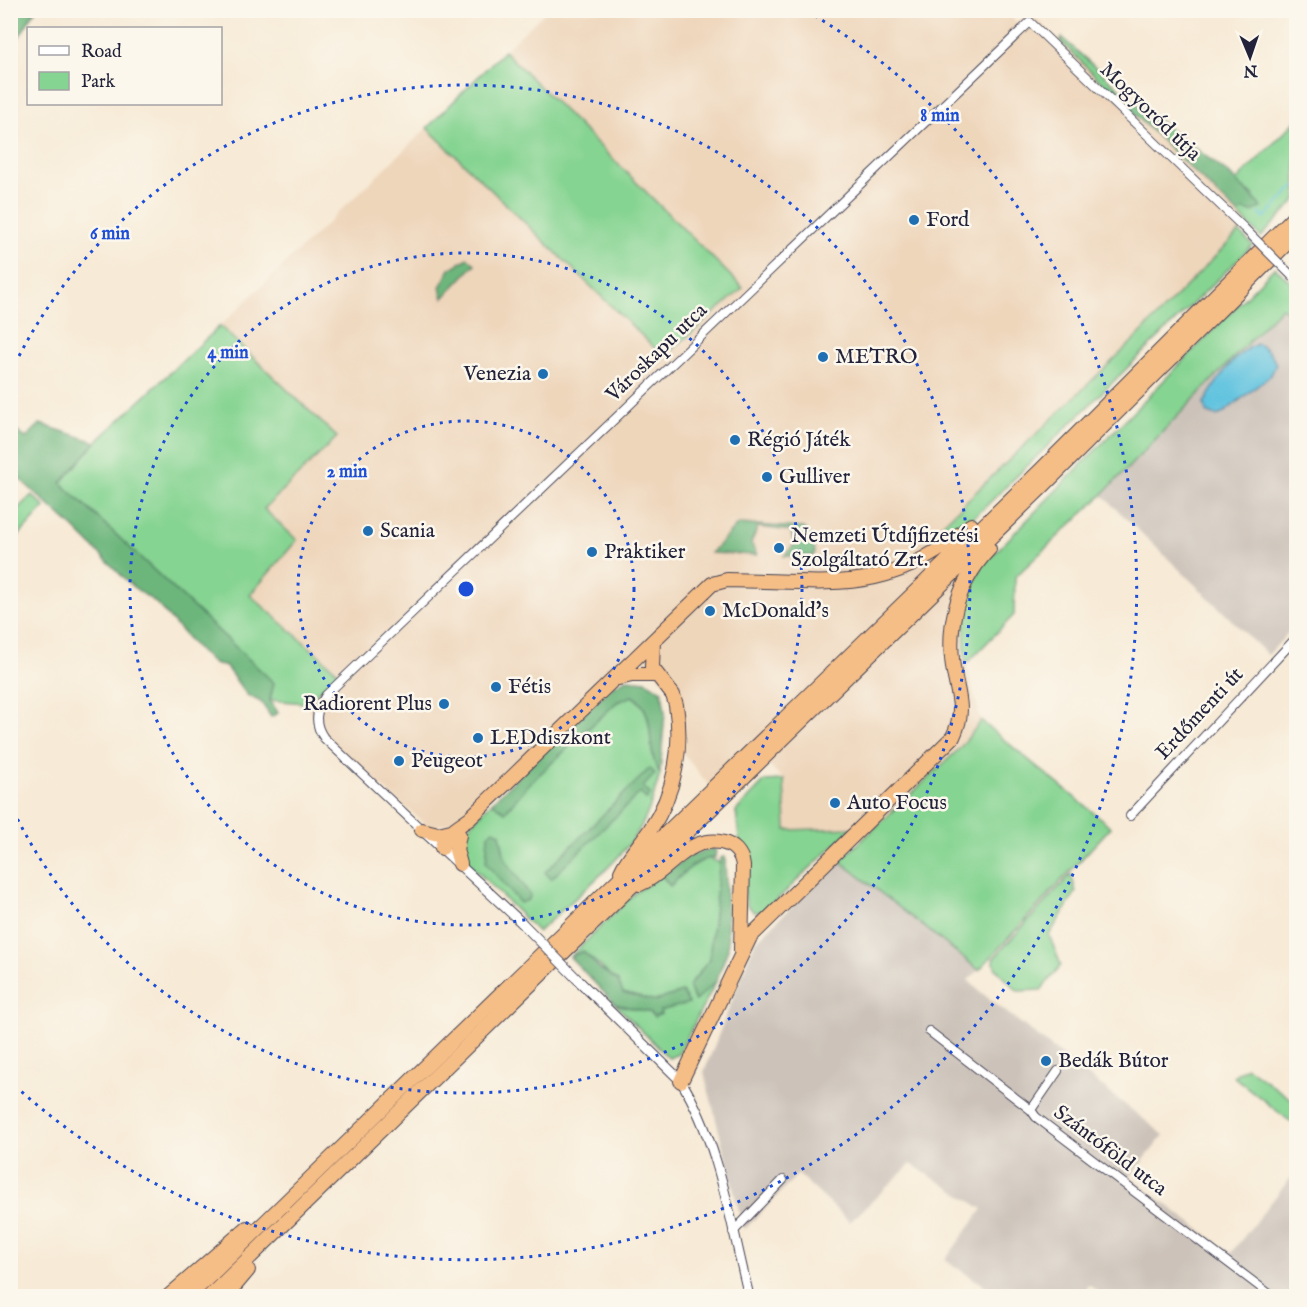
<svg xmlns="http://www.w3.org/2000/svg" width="1307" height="1307" font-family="'IM FELL English',serif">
<rect width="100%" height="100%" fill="#fbf7ec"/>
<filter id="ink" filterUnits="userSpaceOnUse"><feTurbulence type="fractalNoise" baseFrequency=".0167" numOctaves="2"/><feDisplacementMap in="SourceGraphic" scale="12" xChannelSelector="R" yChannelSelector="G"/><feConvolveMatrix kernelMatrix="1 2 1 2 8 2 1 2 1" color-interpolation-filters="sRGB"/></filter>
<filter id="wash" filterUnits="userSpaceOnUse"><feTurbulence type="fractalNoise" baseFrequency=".008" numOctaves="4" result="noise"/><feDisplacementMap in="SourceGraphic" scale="24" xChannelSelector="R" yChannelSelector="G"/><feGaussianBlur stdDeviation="1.35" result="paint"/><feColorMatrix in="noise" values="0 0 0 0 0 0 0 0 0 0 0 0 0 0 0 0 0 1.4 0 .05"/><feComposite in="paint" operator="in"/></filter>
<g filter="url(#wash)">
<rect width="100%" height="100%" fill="#f7ead6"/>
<path fill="#eed6bb" d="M1005 10 1016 22 1032 14 1249 225 1135 339 931 535 973 580 963 626 966 664 981 721 960 748 862 840 851 828 786 830 784 780 760 756 717 795 680 750 668 685 633 650 456 822 429 827 325 738 306 703 339 672 250 595 297 540 263 509 220 326 427 128 664 357 743 288 504 51 546 11Z"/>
<path fill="#ccc2b9" d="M1283 307 1296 321V624L1268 655 1102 495Z
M840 861 979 970 968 980 978 990 1164 1135 1130 1177 1231 1253 1296 1171V1296H1104L1089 1285 1081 1296H1000L945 1260 983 1209 911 1164 850 1222 798 1174 744 1230 704 1072 755 942Z"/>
<path fill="#86d492" stroke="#547b66" stroke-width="1.5" d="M1062 38 1130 98 1128 108 1060 41Z
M504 51 743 288 664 357 427 128Z
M1296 121V200L1261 237 1238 214 1254 195 1241 188 1235 182Z
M1239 232 1253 245 981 511 939 545 930 536 1135 339Z
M1275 267 1296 288V321L1282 307 1102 495 1015 577 1014 615 966 664C963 627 962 595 985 563Z
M220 326 337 437 264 509 297 540 250 595 339 673 306 703 270 700 273 683 61 483 96 442Z
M32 495 45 507 11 544V515Z
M632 696C660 713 643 749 660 773 655 794 649 815 637 833 617 865 566 905 538 932L465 859C451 837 478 817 492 802L505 812 529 784 617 702Z
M981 721 1111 827 979 970 840 861 960 748Z
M784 780 786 830 852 828 764 912H754L746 904 736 811 765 781Z
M707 858 721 863 709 960 689 986 694 1000 716 982 678 1054 669 1058 615 1004 649 1012 655 1001 623 993C618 981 594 960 583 952L570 957 637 891 662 876 670 886 689 868Z
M1071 874 1076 892 1049 935 1061 965 1041 990 1018 991 996 969 993 959Z
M1247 1067 1296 1103V1126L1233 1076Z"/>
<path fill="#6cb67c" stroke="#476c5c" stroke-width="1.5" d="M11 10 35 11 11 50 10 11Z
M1130 98 1229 174C1240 187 1253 193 1261 208L1252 212 1243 210 1238 214 1128 108Z
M468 258 475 264 443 298 440 287 450 269Z
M40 424 96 442 61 483 274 683 270 700 278 713 271 717 261 702 247 695 226 667 214 663 200 652 156 603 132 586 74 528 11 471V427L26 438Z
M738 524 804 528 813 538 815 552 813 556H784L794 545 791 531 758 527 751 543 757 555 711 553Z
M627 679 646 681 662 691 665 712 660 773C643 749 660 712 632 696L617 702 529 784 505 812 492 802 613 686Z
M650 768 655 774 643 787 650 794 647 800 640 793 551 879 545 872Z
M493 830 500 833 505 859 530 895 529 900 520 903 486 863 488 835Z
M716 849 715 858C697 857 682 875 670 886L662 876C679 863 694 850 716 849Z
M725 857 728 949 716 982 695 1001 689 986 709 960 720 858Z
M583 951 599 968 618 981 623 993 655 1001 682 992 689 1003 660 1011 661 1014 654 1017 649 1012 615 1004 570 957Z"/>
<path fill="#61c3df" stroke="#42728d" stroke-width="1.5" d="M1257 344C1267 347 1272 355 1276 364L1271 375 1222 414 1216 416 1206 412 1204 403C1216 383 1233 353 1257 344Z"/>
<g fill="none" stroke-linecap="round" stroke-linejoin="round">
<path stroke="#61c3df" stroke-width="2" d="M1259 213 1264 218 1296 185"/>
</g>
</g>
<g filter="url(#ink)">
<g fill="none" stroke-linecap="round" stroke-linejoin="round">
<g stroke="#424052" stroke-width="10">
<path id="minor" d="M1130 816 1296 638
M422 830 324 738C313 723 316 709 326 695L1030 22 1244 228
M929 1031 1031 1110 1036 1117 1272 1296
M1031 1110 1058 1071
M733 1232 783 1180"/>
</g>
<g stroke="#424052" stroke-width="11">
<path id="tertiary" d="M425 833 522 923
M580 982 681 1081C720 1144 731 1225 749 1296"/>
</g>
<g stroke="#424052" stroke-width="16">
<path id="motorway" d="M614 679 632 675H655
M422 830 438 834 451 831
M459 835 456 850 460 864
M442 848C444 833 459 826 470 818L712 584 727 580C829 581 888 598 971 525
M621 872C628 856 640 845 650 830 675 793 683 749 676 705L673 695 652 668 653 641
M640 884C659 876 671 860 689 849 709 836 740 839 743 866L741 950
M681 1081 750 937 953 737C964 714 960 701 955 678 945 631 955 585 989 549
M169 1296 247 1228
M189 1296 1041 470 1296 215
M210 1296 1043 486 1296 234
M226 1296 248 1270"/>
</g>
<use href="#minor" stroke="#fff" stroke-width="8"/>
<use href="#tertiary" stroke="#fff" stroke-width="9"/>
<use href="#motorway" stroke="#f6be87" stroke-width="14"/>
<g stroke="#424052" stroke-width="10" stroke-linecap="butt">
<path id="minor-bridge" d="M1244 228 1294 278"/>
</g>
<g stroke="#424052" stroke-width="11" stroke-linecap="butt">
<path id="tertiary-bridge" d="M522 923 580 982"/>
</g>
<use href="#minor-bridge" stroke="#fff" stroke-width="8"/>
<use href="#tertiary-bridge" stroke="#fff" stroke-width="9"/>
</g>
</g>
<g fill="none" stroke="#1d4ed8" stroke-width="3" stroke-dasharray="3 6">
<circle cx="466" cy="589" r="168"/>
<circle cx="466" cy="589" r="336"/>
<path d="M11 372A504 504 0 1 1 11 806"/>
<path d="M807 11A671 671 0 1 1 13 1084"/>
</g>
<g fill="#1f6fb2" stroke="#fbf7ec" stroke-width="2">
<circle cx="914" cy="220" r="6"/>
<circle cx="823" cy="357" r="6"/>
<circle cx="543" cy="374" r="6"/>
<circle cx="735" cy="440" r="6"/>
<circle cx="767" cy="477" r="6"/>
<circle cx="368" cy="531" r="6"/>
<circle cx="779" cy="548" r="6"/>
<circle cx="592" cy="552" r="6"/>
<circle cx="710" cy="611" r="6"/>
<circle cx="496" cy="687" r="6"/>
<circle cx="444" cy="704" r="6"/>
<circle cx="478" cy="738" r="6"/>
<circle cx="399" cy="761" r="6"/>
<circle cx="835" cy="803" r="6"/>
<circle cx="1046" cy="1061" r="6"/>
</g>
<g text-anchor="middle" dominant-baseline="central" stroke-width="5" stroke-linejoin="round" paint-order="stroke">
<g font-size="21" fill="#22223b" stroke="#fbf7ec">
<text transform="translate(1150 112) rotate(44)">Mogyoród útja</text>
<text transform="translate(657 353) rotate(-44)">Városkapu utca</text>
<text transform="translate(1200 714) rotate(-47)">Erdőmenti út</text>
<text transform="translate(1110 1151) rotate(37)">Szántóföld utca</text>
</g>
<g font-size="21" fill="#22223b" stroke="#fbf7ec" text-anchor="start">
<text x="926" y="220">Ford</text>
<text x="835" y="357">METRO</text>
<text x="531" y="374" text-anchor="end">Venezia</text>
<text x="747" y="440">Régió Játék</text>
<text x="779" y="477">Gulliver</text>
<text x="380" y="531">Scania</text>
<text x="791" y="536">Nemzeti Útdíjfizetési<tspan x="791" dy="24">Szolgáltató Zrt.</tspan></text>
<text x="604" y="552">Praktiker</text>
<text x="722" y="611">McDonald's</text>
<text x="508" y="687">Fétis</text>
<text x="432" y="704" text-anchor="end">Radiorent Plus</text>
<text x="490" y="738">LEDdiszkont</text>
<text x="411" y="761">Peugeot</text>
<text x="847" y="803">Auto Focus</text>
<text x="1058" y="1061">Bedák Bútor</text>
</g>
</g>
<circle cx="466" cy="589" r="9" fill="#1d4ed8" stroke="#fbf7ec" stroke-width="3"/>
<g font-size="18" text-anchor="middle" font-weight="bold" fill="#1d4ed8" stroke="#fbf7ec" stroke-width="5" stroke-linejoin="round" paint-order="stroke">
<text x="940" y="121">8 min</text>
<text x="110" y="239">6 min</text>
<text x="228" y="358">4 min</text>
<text x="347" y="477">2 min</text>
</g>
<rect width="1307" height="1307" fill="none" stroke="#fbf7ec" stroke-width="36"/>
<rect x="27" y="27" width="195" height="78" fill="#fbf7ec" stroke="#a4a2a5" stroke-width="1.5"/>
<rect x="39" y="46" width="30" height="9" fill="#ffffff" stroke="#a4a2a5" stroke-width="1.5"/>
<text x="81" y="57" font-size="18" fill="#22223b">Road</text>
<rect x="39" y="72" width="30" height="18" fill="#86d492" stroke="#a4a2a5" stroke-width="1.5"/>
<text x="81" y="87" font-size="18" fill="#22223b">Park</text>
<g transform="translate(1250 57) rotate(178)" stroke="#fbf7ec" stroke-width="4.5" paint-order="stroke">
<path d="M0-4.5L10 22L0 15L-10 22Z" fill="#22223b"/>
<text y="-9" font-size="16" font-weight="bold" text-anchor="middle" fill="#22223b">N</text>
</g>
</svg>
